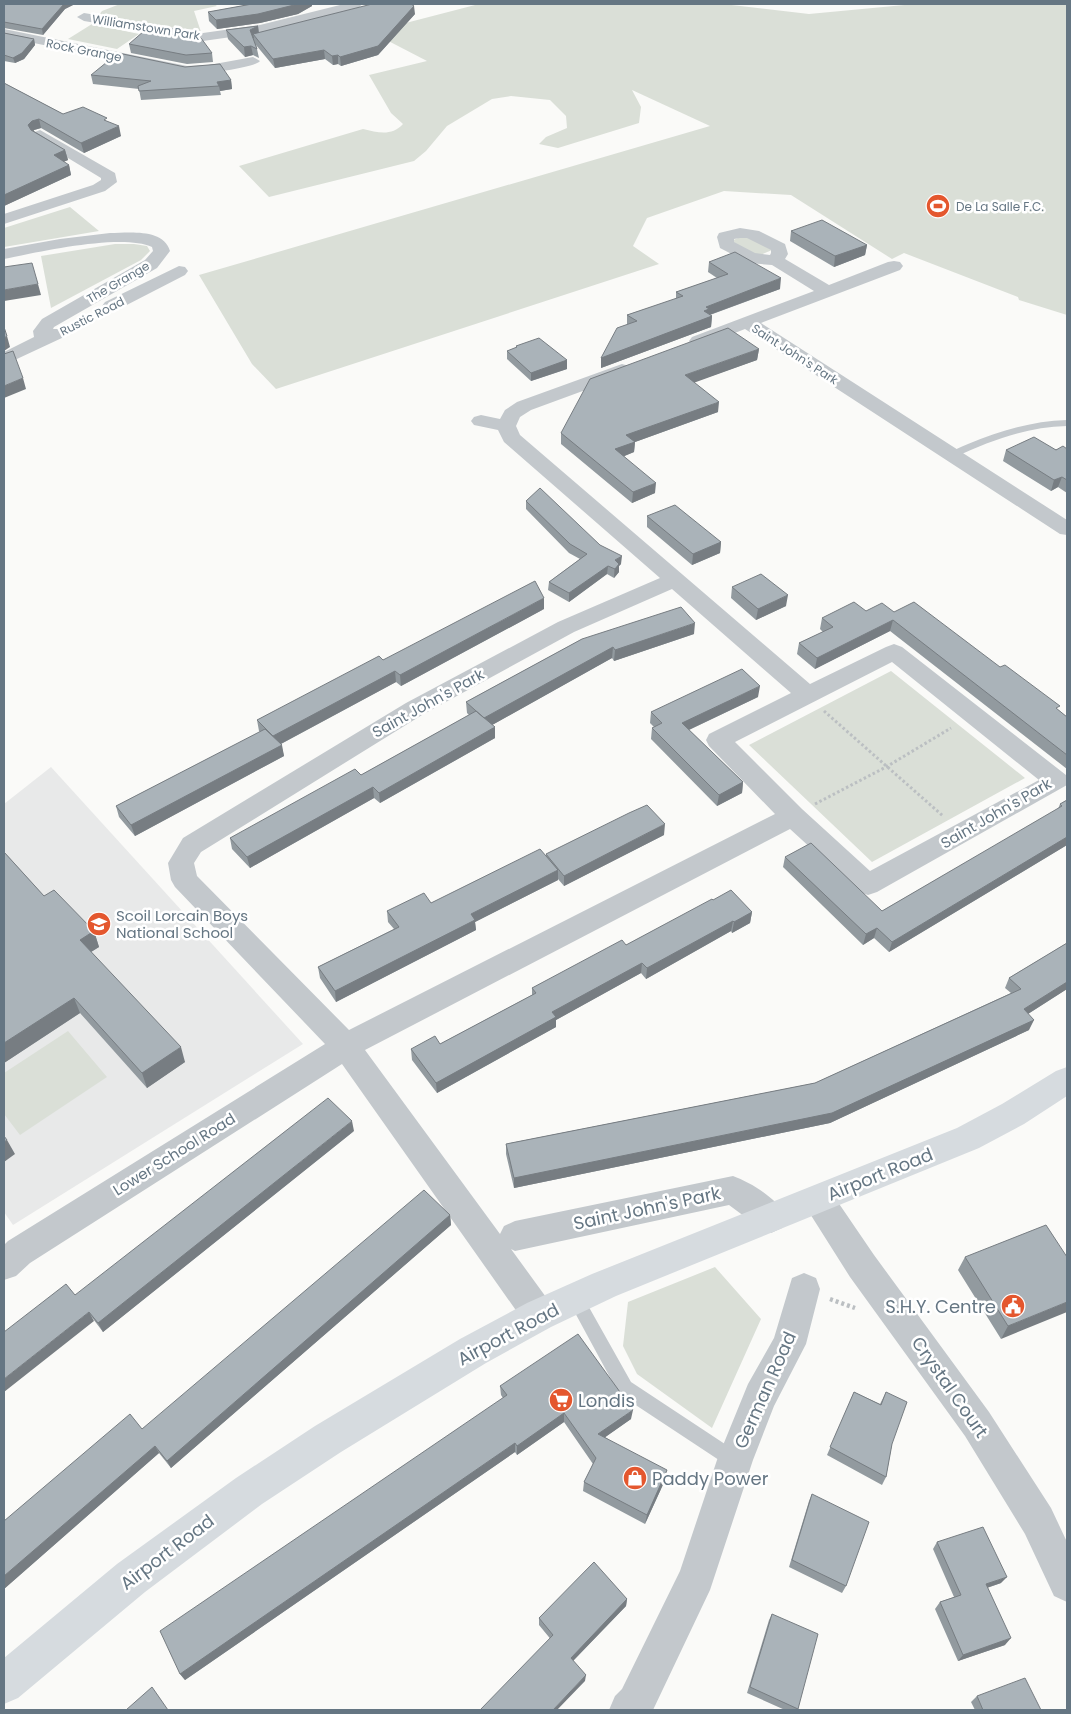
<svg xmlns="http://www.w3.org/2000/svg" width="1071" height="1714" font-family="Poppins,sans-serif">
<rect width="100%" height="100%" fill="#fafaf8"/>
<path fill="#e8e9e9" d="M51 767 303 1044 13 1225 4 1212V804Z"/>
<path fill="#dadfd7" d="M120 4H214L217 6 194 11 201 32 98 16 102 11Z
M479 4H723L809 14 915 4H1067V315L1019 300 1018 297 904 253 892 259 791 195 724 191 647 218 633 246 659 264 276 389 252 364 199 275 710 126 632 90 641 107 639 123 558 148 539 144 546 137 567 128 566 116 550 100 511 96 492 99 447 126 426 151 414 161 269 197 239 166 363 129C379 133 392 136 403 124L391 113 369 75 427 61 371 32Z
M92 24 139 34 117 49 68 39Z
M70 207 99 231 4 247V228Z
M745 235 772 250 758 256 731 241Z
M115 244H134L147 246 150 251 141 260 51 308 41 256Z
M891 671 1025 778 872 862 749 745Z
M68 1031 107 1077 20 1135 4 1114V1073Z
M715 1267 761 1319 712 1428 637 1374 623 1346 628 1302Z"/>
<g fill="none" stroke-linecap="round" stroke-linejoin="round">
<path stroke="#bbbfc2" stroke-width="3" stroke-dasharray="2.5 2.5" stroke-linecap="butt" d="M824 711 943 816
M815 804 886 767 951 728"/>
<path stroke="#bbbfc2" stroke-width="4.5" stroke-dasharray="3 3" stroke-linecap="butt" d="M830 1299 855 1308"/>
<path fill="#c3c8cc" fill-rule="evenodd" d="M1067 420V426C1027 427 992 440 955 457H949L947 455C953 450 961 447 968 444 1000 431 1032 421 1067 420Z
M575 1291 581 1293 631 1382 740 1454 742 1460 740 1466 734 1468 728 1466 619 1394 567 1298 569 1293Z"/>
<path fill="#c3c8cc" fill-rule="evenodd" d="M344 4 361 5 359 8 260 33 203 41 84 21 77 17 84 13 203 33 260 25Z
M4 29 187 66 209 65 253 57 260 61C253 69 200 74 187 74L4 37Z
M40 130 115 173 117 182 105 191 4 224V214L93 185 101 180V178L35 138 32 135 35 132Z
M740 228 759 231 785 244 788 254 785 259 829 285 888 262 894 261 900 262 903 266 900 270 761 323 1067 520V535L1060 534 745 329 704 345 698 346 692 345 689 341 692 337 814 291 772 265 749 263 720 248 717 237 719 233ZM740 238H747L771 250V253L770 255 755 253 734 242V239Z
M110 233C129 233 163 228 170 251L157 268 54 327 53 329H64L67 333 64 337 4 365V352L34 337 33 331 42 319 145 260 153 251 152 247C122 233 38 252 4 259V249L60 239Z
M179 266 185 267 188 271 185 275 117 310 111 311 105 310 102 306 105 302Z
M622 364 629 366 631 370 629 374 531 410 520 417 516 426 520 435 810 684 886 647 894 644 902 647 1066 775 1067 785 877 892 868 895 859 892 790 829 365 1050 500 1234 504 1226 515 1221 733 1176C752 1183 778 1199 787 1218L782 1228 771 1233 760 1228 729 1205 515 1251 511 1249 551 1304 556 1315 551 1326 539 1331 527 1326 342 1064 30 1263 16 1276 4 1280V1245L8 1241 325 1044 175 887 171 880 168 863 183 838 406 703 558 622 660 578 504 442 498 430 474 425 471 421 474 417 481 415 500 419 505 410 517 402ZM672 589 791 693 709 734 706 740 709 746 775 814 349 1030 197 876 194 863 201 852 422 715 574 632ZM892 662 1039 780 870 871 802 809 735 742Z
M818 1185 829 1189 874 1255 989 1412 1051 1508 1067 1542V1602L1054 1596 1025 1534 965 1436 850 1277 807 1209 802 1199 807 1189Z
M804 1273 816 1278 820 1289 806 1344 774 1406 753 1460 710 1590 653 1710H609L615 1696 622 1689 680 1571 717 1460 748 1384 774 1338 792 1278Z"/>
<path fill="#d6dbdf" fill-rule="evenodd" d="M1067 1067V1096L1024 1124 979 1148 616 1296 551 1327 486 1363 341 1452 262 1504 145 1592 18 1698 4 1704V1658L117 1564 236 1478 315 1426 460 1339 527 1303 592 1274 957 1128 1002 1104 1056 1071Z"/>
</g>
<path fill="#929a9f" d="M4 4H75L65 9 43 35 4 28Z
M252 4H312V6L298 14 260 23 217 29 209 21 208 12Z
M415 14 378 55 341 66 338 64 333 65 325 59 275 68 256 45 257 49 259 58 253 55 245 57 228 39 226 30 258 26 259 33Z
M4 33 34 39 35 45 24 59 15 63 4 61Z
M129 44 212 53 213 62 187 64 131 53Z
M91 75 231 80 232 89 220 91 221 95 141 100 139 89 93 84Z
M4 83 63 114 108 122 121 136 84 153 41 128 34 130V131L65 150 68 160 63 162 69 165 71 175 4 206Z
M791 231 867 245 865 255 834 267 790 241Z
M709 262 780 289 710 315 712 316 711 327 601 368 627 325V315L676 299V292L717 278 708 272Z
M516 346 567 360V369L531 381 507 359V351L516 348Z
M759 349 757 360 694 382 718 412 635 442 634 452 624 456 655 493 632 503 561 444V433Z
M1067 449V493L1058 487 1051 491 1003 461 1006 450Z
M526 501 600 545 621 564 619 566V572L614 578 607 574 569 602 548 590 549 582 580 559 569 553 526 509Z
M647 516 721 542 720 553 692 565 647 527Z
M732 587 786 606 756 620 731 598Z
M544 609 401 686 396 682 281 744 284 756 135 836 119 817 116 806 260 732 259 731 257 720 383 660Z
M866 611 894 612 1058 710 1067 717V769L890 631 815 669 797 654 799 643 823 632 820 629 822 618Z
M694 634 614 661 612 658 492 725 495 738 380 803 374 798 250 868 232 849 230 838 361 775 469 715 467 713 466 702 582 639Z
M758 697 689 730 743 782 742 793 717 806 651 739 652 728 654 727 650 723 651 712Z
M1067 800V845L889 952 874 938 863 945 783 867 785 857 882 911 1058 809 1060 804Z
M664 835 564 886 558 879V880L475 922 476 930 336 1002 320 978 318 967 394 929 388 922 387 911 431 903 546 855V854Z
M4 852 44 896 94 931 99 947 91 952 185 1062 147 1088 80 1013 4 1063Z
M713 900 752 912 750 923 732 933 731 931 646 979 641 973 556 1020V1027L437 1093 412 1060 411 1049 440 1044 532 995V988L626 945Z
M1067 943V989L1028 1014 1029 1030 830 1123 514 1188 506 1154V1144L815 1083 1011 993 1005 988 1009 978Z
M354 1131 103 1332 75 1295Z
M450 1215 451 1225 171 1468 159 1453 4 1589V1521L142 1429Z
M965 1257H1067L1001 1339 958 1270Z
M500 1386 631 1419 605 1437 666 1478 645 1524 583 1491 584 1482 593 1464 564 1422 517 1455 515 1452 185 1680 180 1674 503 1398 501 1395Z
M854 1392 880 1404 886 1392 892 1444 886 1477 882 1485 827 1455Z
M812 1494 846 1586 842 1593 789 1567 809 1501Z
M937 1542 1001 1583 987 1588 1005 1645 958 1661 935 1609 940 1602 954 1597 933 1549Z
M627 1599 626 1606 573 1661 585 1681 539 1625V1618Z
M772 1614 798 1709 797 1710H785L747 1693 769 1620Z
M977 1696 1041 1710H975L971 1702Z"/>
<path fill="#777d82" d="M64 4H75L65 9 43 35 42 29Z
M298 4H312V6L298 14 260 23 217 29 216 20Z
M414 6 415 14 378 55 341 66 340 57Z
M258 26 259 35 253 34 254 38 251 40 250 30Z
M34 39 35 45 24 59 15 63 13 58Z
M251 46 253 55 245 57 244 47Z
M324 50 325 59 275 68 273 59Z
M338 55V64L333 65 332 56Z
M231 80 232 89 220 91 219 86 217 82Z
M39 119 41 128 34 130 30 135 28 125 32 121Z
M119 126 121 136 84 153 81 143Z
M65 150 68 160 56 165 54 155Z
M69 165 71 175 4 206V195Z
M867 245 865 255 834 267 835 256Z
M781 278 780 289 709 315 712 316 711 327 601 368V358L706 307Z
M38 284 41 295 4 301V290Z
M7 336 10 347 4 351V338Z
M759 349 757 360 685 386V375Z
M567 360V369L531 381V373Z
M23 378 26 389 4 398V386Z
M719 402 718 412 635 442 634 452 615 460V449L626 435Z
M1062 477 1058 487 1051 491 1054 480Z
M656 483 655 493 632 503 633 492Z
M721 542 720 553 692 565 693 554Z
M622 556 621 564 619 566V572L614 578 615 560Z
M608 566 607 574 569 602V593Z
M788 595 786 606 756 620 758 609Z
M544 598V609L401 686 400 675Z
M893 620 890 631 815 669 817 658Z
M695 623 694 634 614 661 615 650Z
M613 647 612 658 485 729 484 718Z
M395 671 396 682 275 747 273 736Z
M760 686 758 697 680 734 682 723Z
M495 727V738L380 803 379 793Z
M282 745 284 756 135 836 131 825Z
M743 782 742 793 717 806 719 795Z
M373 787 374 798 250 868 247 857Z
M665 824 664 835 564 886V876Z
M1067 837V845L889 952 892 942Z
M558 870V880L475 922 476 930 336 1002 335 991 471 914Z
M752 912 750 923 732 933 734 922Z
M733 921 731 931 646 979 647 968Z
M877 928 874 938 863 945 866 934Z
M94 931 99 947 86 955 80 940Z
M642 963 641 973 556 1020V1027L437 1093 436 1083 552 1012Z
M1067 982V989L1020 1019 1024 1009Z
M74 998 80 1013 4 1063V1043Z
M1034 1020 1029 1030 830 1123 514 1188V1178Z
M181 1047 185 1062 147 1088 142 1073Z
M352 1121 354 1131 103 1332 98 1323Z
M7 1140 15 1154 4 1162V1142Z
M450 1215 451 1225 171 1468 167 1461Z
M1067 1302V1312L1001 1339 1008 1326Z
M89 1312 94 1321 4 1392V1379Z
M633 1410 631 1419 597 1443 598 1434Z
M564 1413V1422L517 1455V1446Z
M515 1443V1452L185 1680 180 1674Z
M155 1446 159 1453 4 1589V1576Z
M667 1470 666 1478 645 1524 647 1515Z
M1007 1577 1001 1583 980 1590 986 1584Z
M627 1599 626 1606 570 1664 571 1658Z
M1011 1638 1005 1645 958 1661 963 1655Z
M586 1675 585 1681 557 1710H553Z"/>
<path fill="#aab3b9" stroke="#777d82" d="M4 4H64L42 29 4 22Z
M252 4H298L258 14 216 20 208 12Z
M372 4H411L414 6 378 46 340 57 338 55 332 56 324 50 273 59 253 34Z
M258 26 250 30 257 49 251 46 244 47 226 30Z
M144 31 201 38 212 53 186 55 129 44Z
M4 33 34 39 22 53 13 58 4 55Z
M118 53 185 67 220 64 231 80 217 82 219 86 139 91 138 86 151 81 91 75Z
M4 83 63 114 83 107 107 118 104 120 119 126 81 143 39 119 32 121 28 125 31 130 65 150 54 155 69 165 4 195Z
M822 220 867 245 835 256 791 231Z
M735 252 781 278 706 307 709 309 704 311 712 316 601 358 617 328 637 321 627 315 683 296 676 292 728 274 709 262Z
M32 263 38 284 4 290V267Z
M4 327 7 336 4 338Z
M728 328 759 349 685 375 719 402 626 435 635 442 615 449 656 483 633 492 561 433 590 379Z
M539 338 567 360 531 373 507 351 517 347 516 346Z
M13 351 23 378 4 386V354Z
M1034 437 1056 450 1063 446 1067 449V480L1062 477 1054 480 1006 450Z
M540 488 600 545 622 556 615 560 619 564 615 569 608 566 569 593 549 582 587 554 570 544 526 501Z
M675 505 721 542 693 554 647 516Z
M761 574 788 595 758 609 732 587Z
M535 581 544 598 400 675 395 671 273 736 257 720 379 656 383 660Z
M854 602 866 611 882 603 894 612 914 602 1000 667 1005 665 1060 706 1056 708 1067 717V755L893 620 817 658 799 643 833 627 822 618Z
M681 607 695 623 615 650 613 647 484 718 466 702 582 639Z
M742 669 760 686 682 723 743 782 719 795 652 728 662 723 651 712Z
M476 711 495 727 379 793 373 787 247 857 230 838 355 769 361 775Z
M265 729 282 745 131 825 116 806Z
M1067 800V837L892 942 877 928 866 934 785 857 811 843 882 911 1062 806 1060 804Z
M647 805 665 824 564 876 546 854 629 813Z
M540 849 558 870 471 914 475 920 335 991 318 967 399 927 387 911 424 893 431 903Z
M4 852 44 896 54 890 94 931 80 940 181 1047 142 1073 74 998 4 1043Z
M731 890 752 912 734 922 733 921 647 968 642 963 552 1012 556 1017 436 1083 411 1049 435 1036 440 1044 536 993 532 988 622 940 626 945 712 899 713 900Z
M1067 943V982L1024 1009 1034 1020 832 1113 514 1178 506 1144 815 1083 1021 989 1009 978Z
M328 1098 352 1121 98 1323 89 1312 4 1379V1332L66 1284 75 1295Z
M4 1136 7 1140 4 1142Z
M424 1190 450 1215 167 1461 155 1446 4 1576V1521L130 1414 142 1429Z
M1046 1225 1067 1257V1302L1008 1326 965 1257Z
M578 1334 633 1410 598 1434 667 1470 647 1515 584 1482 596 1458 564 1413 517 1446 515 1443 180 1674 160 1631 507 1395 500 1386Z
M854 1392 881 1405 886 1392 907 1402 892 1444 886 1477 830 1447Z
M812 1494 869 1522 846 1586 792 1560Z
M983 1527 1007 1577 986 1584 1011 1638 963 1655 940 1602 961 1595 937 1542Z
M594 1562 627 1599 571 1658 586 1675 553 1710H480L553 1635 539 1618Z
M772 1614 818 1634 798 1709 750 1687Z
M1025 1678 1041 1710H983L977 1696Z
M152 1687 168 1710H126Z"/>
<defs>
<g id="stadium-disc" transform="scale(1.25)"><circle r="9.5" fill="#e4572e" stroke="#fff"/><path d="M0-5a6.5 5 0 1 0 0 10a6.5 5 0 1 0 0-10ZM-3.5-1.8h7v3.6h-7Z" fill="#fff"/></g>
<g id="school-disc" transform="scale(1.25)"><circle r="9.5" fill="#e4572e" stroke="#fff"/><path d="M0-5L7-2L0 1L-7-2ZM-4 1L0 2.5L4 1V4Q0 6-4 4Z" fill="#fff"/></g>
<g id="civic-disc" transform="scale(1.25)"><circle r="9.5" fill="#e4572e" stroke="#fff"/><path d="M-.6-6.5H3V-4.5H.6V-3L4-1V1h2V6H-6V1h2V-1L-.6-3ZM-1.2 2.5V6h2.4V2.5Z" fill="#fff"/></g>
<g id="supermarket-disc" transform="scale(1.25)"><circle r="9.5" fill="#e4572e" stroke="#fff"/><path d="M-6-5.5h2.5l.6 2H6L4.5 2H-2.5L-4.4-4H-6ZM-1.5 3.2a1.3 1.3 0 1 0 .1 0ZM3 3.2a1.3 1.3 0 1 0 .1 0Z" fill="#fff"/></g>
<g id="shop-disc" transform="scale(1.25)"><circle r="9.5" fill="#e4572e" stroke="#fff"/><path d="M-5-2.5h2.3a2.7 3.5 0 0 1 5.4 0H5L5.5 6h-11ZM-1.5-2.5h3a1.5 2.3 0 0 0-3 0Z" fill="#fff"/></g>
</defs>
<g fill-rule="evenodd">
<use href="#stadium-disc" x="938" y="206"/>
<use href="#school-disc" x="99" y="924"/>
<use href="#civic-disc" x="1013" y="1306"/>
<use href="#supermarket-disc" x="561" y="1400"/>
<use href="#shop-disc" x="635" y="1478"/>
</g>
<g text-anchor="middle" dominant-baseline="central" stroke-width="5" stroke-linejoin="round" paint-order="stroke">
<g font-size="12" fill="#657683" stroke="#fff">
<text transform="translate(146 27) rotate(9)">Williamstown Park</text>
<text transform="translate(84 50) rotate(11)">Rock Grange</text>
<text transform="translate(118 282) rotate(-30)">The Grange</text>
<text transform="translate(92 316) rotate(-27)">Rustic Road</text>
<text transform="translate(795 354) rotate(33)">Saint John's Park</text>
</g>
<g font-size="12" fill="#657683" stroke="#fff" text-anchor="start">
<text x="956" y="206">De La Salle F.C.</text>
</g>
<g font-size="15" fill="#657683" stroke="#fff">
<text transform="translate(428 703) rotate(-29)">Saint John's Park</text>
<text transform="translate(996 813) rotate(-30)">Saint John's Park</text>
<text transform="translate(174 1154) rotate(-32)">Lower School Road</text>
</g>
<g font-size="15" fill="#657683" stroke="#fff" text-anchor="start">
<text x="116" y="915">Scoil Lorcain Boys<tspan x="116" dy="17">National School</tspan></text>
</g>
<g font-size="18" fill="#657683" stroke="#fff">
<text transform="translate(880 1174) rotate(-22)">Airport Road</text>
<text transform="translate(647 1208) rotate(-12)">Saint John's Park</text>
<text transform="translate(508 1334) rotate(-28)">Airport Road</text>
<text transform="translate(950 1387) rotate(55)">Crystal Court</text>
<text transform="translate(765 1390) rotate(-66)">German Road</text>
<text transform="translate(167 1552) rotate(-37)">Airport Road</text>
</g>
<g font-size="18" fill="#657683" stroke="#fff" text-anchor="start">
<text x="996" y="1306" text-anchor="end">S.H.Y. Centre</text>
<text x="578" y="1400">Londis</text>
<text x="652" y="1478">Paddy Power</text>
</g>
</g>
<rect width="1071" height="1714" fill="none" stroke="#657683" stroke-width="10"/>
</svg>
